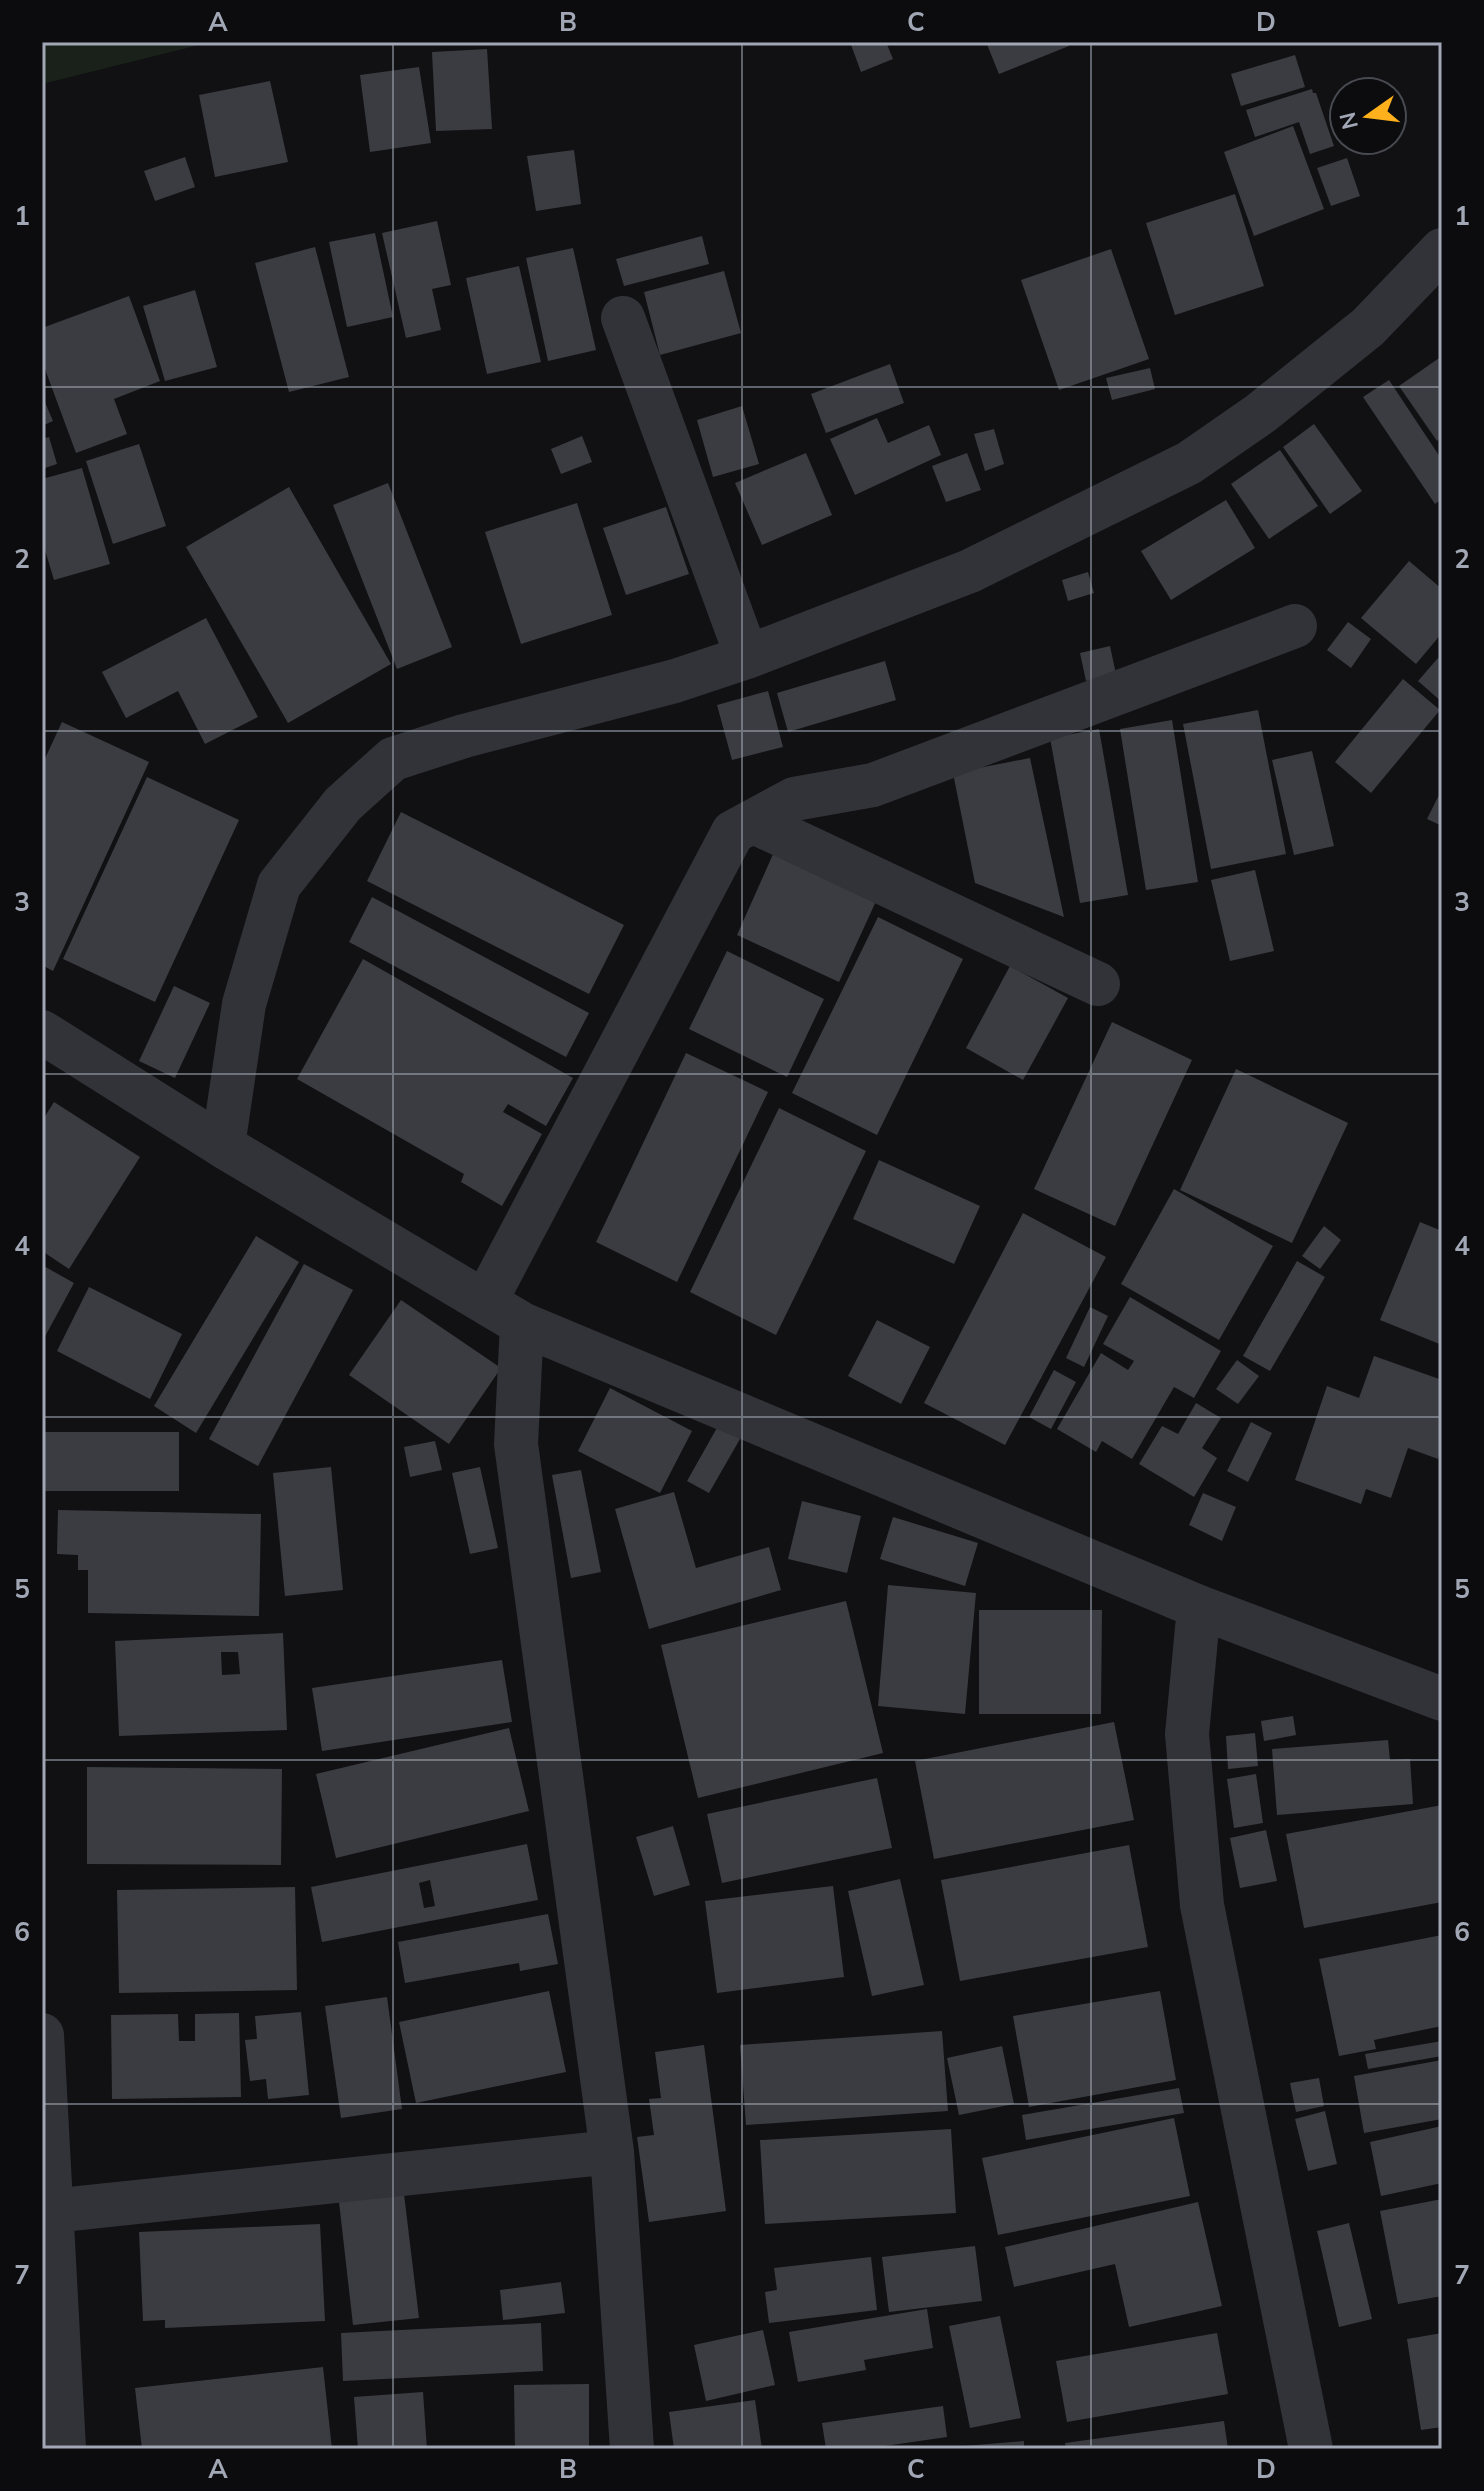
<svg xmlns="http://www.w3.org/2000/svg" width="1484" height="2491" font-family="Mulish,sans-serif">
<rect width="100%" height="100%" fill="#111113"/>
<path fill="#19211a" d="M42 42H211L42 84Z"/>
<path fill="#3a3c41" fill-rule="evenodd" d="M850 42H886L893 59 861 72Z
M986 42H1068L1069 46 999 74Z
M487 49 492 129 436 131 432 52Z
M1295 55 1305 87 1241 106 1231 74Z
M419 67 431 143 370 152 360 75Z
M270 81 288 162 215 177 199 95Z
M1312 89 1313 93H1316L1334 146 1310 154 1299 122 1255 137 1246 110Z
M1293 126 1324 209 1254 236 1224 152Z
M574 150 581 204 536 211 527 156Z
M185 157 195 187 155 201 144 171Z
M1347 158 1360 196 1331 206 1317 168Z
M1235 194 1264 286 1175 315 1146 223Z
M437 221 451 285 432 289 441 330 406 338 382 233Z
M375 233 393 317 347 327 329 242Z
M702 236 709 264 624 286 616 259Z
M315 247 349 377 289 392 255 263Z
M573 248 596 350 548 361 526 258Z
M1111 249 1149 359 1059 390 1021 280Z
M519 266 541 362 487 374 466 278Z
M724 271 741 333 660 355 644 292Z
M195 290 217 367 165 381 143 306Z
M129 296 160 381 114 399 127 434 76 453 42 361V328Z
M1442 356V437L1437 441 1399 386Z
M890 364 904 403 826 433 811 394Z
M1150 368 1155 389 1112 400 1106 378Z
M1389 380 1442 460V499L1435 504 1363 397Z
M42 395 53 421 42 426Z
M742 406 759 464 713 477 697 420Z
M877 418 888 443 929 425 941 455 855 495 830 439Z
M1314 424 1362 491 1330 514 1283 447Z
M994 429 1004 464 985 471 974 434Z
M582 436 592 462 561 474 551 449Z
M49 437 57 464 42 469V439Z
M139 444 166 526 113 544 86 461Z
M1280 450 1318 506 1269 539 1231 484Z
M806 453 832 515 762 545 735 483Z
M967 453 981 490 946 502 932 466Z
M82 468 110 564 54 580 42 540V479Z
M388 483 452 647 397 669 333 505Z
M289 487 391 664 288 723 186 547Z
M1226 500 1255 548 1171 600 1141 551Z
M577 503 612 615 521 644 485 532Z
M666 507 689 574 626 595 603 528Z
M1409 561 1442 589V633L1416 664 1361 618Z
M1088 572 1094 593 1068 601 1062 580Z
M206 618 258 717 205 744 178 691 126 718 102 672Z
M1348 622 1371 639 1351 668 1327 650Z
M1110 646 1116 674 1086 681 1080 653Z
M1438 658 1442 662V702L1418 681Z
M885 661 896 700 788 732 777 693Z
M1403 679 1440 710 1371 793 1335 762Z
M768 691 783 747 732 760 717 705Z
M1258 710 1286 854 1211 869 1183 724Z
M1172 720 1198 882 1146 890 1120 729Z
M62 722 149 762 53 971 42 965V765Z
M1099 729 1128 895 1080 903 1050 738Z
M1312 751 1334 846 1294 855 1272 760Z
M1030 758 1064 917 975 883 953 773Z
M147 777 239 820 155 1002 63 959Z
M1442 789V826L1427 819Z
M401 812 624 925 589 994 367 881Z
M774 852 877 899 839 982 737 935Z
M1255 870 1274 951 1230 961 1211 880Z
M372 897 589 1013 566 1057 349 942Z
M878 917 963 959 877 1135 792 1093Z
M727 951 824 999 787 1077 689 1029Z
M363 959 573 1078 546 1126 508 1104 503 1112 542 1134 502 1206 461 1182 464 1174 297 1079Z
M1010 966 1068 998 1023 1080 966 1048Z
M174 986 210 1003 175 1078 139 1061Z
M1112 1022 1192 1060 1115 1226 1034 1189Z
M686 1053 768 1092 677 1282 596 1242Z
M1236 1069 1348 1123 1292 1243 1180 1190Z
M54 1102 140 1157 69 1269 42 1251V1121Z
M779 1108 866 1151 776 1335 690 1292Z
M879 1160 980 1206 954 1264 853 1219Z
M1174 1189 1273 1246 1219 1340 1121 1284Z
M1023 1213 1106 1257 1005 1445 924 1403Z
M1420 1222 1442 1231V1345L1380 1320Z
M1324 1226 1341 1240 1320 1269 1302 1256Z
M256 1236 299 1262 196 1433 154 1406Z
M1297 1261 1325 1277 1270 1371 1243 1356Z
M304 1264 353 1290 258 1466 209 1439Z
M42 1265 74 1283 42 1342Z
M89 1287 182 1334 150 1399 57 1351Z
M1130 1297 1221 1351 1194 1398 1174 1387 1132 1459 1102 1441 1096 1452 1057 1429 1101 1353 1128 1370 1134 1361 1103 1344Z
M401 1300 501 1368 449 1444 349 1375Z
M1090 1307 1108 1316 1084 1367 1066 1358Z
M877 1320 930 1347 901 1404 848 1376Z
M1374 1356 1442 1380V1447L1438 1459 1408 1448 1391 1498 1366 1489 1361 1504 1295 1480 1327 1386 1359 1398Z
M1237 1360 1259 1376 1238 1404 1216 1389Z
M1054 1370 1076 1382 1051 1429 1029 1417Z
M610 1388 692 1431 660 1493 578 1451Z
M1196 1403 1221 1418 1202 1448 1217 1458 1194 1497 1139 1464 1162 1426 1178 1434Z
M1251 1422 1272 1433 1248 1482 1227 1471Z
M718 1426 740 1439 709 1493 687 1481Z
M42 1432H179V1491H42Z
M435 1441 442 1470 410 1477 404 1447Z
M331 1467 343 1590 285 1596 273 1473Z
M480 1467 498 1548 470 1554 452 1473Z
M581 1470 601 1572 571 1578 552 1475Z
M674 1492 696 1568 769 1547 781 1590 649 1629 615 1509Z
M1203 1493 1236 1507 1222 1541 1189 1525Z
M802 1501 861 1516 847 1573 788 1559Z
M58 1510 261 1514 259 1616 88 1613V1570H78V1555L57 1554Z
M893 1517 978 1543 965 1586 880 1559Z
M888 1585 976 1593 965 1714 878 1706Z
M846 1601 883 1753 698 1798 661 1645Z
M979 1610H1102L1101 1714H979Z
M283 1633 287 1730 119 1736 115 1641ZM221 1652H238L240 1674 222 1675Z
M502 1660 512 1722 322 1751 312 1688Z
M1293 1716 1296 1735 1264 1741 1261 1721Z
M1114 1722 1134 1820 934 1859 915 1761Z
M509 1728 529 1811 336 1858 316 1774Z
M1255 1733 1258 1766 1228 1769 1226 1736Z
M1388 1740 1390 1760 1410 1759 1413 1804 1277 1815 1272 1749Z
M87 1767 282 1769 281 1865 87 1864Z
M1256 1774 1263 1823 1234 1828 1227 1779Z
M877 1778 892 1848 722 1883 707 1814Z
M1442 1805V1902L1304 1928 1286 1834Z
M673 1826 690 1885 654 1896 636 1837Z
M1266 1830 1277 1881 1240 1888 1230 1838Z
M527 1844 538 1900 322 1942 311 1887ZM430 1880 435 1906 424 1908 419 1883Z
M1129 1845 1148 1947 960 1981 941 1880Z
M900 1879 924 1985 872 1996 848 1891Z
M833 1886 844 1977 717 1993 705 1901Z
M295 1887 297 1990 119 1993 117 1890Z
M548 1914 558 1964 520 1971 519 1963 405 1983 398 1942Z
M1442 1935V2026L1374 2040 1376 2049 1339 2056 1319 1959Z
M549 1991 566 2072 416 2103 399 2022Z
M1160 1991 1176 2080 1029 2107 1013 2016Z
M387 1997 402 2109 341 2118 325 2006Z
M301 2012 309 2095 268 2099 266 2079 250 2081 245 2040 257 2039 255 2016Z
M239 2013 241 2097 112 2099 111 2015 178 2014 179 2041H195V2014Z
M942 2031 948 2111 746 2125 740 2045Z
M1442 2041V2056L1368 2069 1365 2054Z
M704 2045 726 2211 649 2222 637 2137 654 2135 649 2099 661 2098 655 2052Z
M1002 2046 1014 2104 959 2115 947 2058Z
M1442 2060V2119L1364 2133 1354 2076Z
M1319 2078 1324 2106 1296 2112 1290 2083Z
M1179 2088 1184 2113 1026 2140 1022 2115Z
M1325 2111 1337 2164 1308 2171 1295 2119Z
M1174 2118 1190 2196 998 2235 982 2158Z
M1442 2126V2183L1381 2196 1370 2142Z
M951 2129 956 2213 765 2224 760 2140Z
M404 2194 419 2318 353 2325 339 2202Z
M1442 2199V2296L1398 2304 1380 2211Z
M1198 2202 1222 2306 1129 2327 1115 2264 1014 2287 1005 2247Z
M1349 2223 1372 2319 1339 2327 1317 2231Z
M320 2224 325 2321 165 2328V2320L143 2321 139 2232Z
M975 2246 982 2301 889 2312 882 2257Z
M871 2257 877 2310 769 2323 765 2292 777 2290 774 2268Z
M561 2282 565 2313 503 2320 500 2290Z
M927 2309 933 2348 864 2360 866 2370 798 2382 789 2332Z
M1000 2316 1021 2418 970 2428 949 2326Z
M541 2323 543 2371 343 2381 341 2333Z
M763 2330 775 2385 706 2401 694 2345Z
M1217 2333 1228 2394 1067 2422 1056 2361Z
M1442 2333V2427L1421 2430 1407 2339Z
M323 2367 332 2449H142L135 2388Z
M589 2384V2449H515L514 2385Z
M423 2392 427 2449H358L354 2397Z
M755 2400 762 2449H674L669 2412Z
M943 2406 947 2437 864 2449H826L822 2423Z
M1224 2421 1228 2449H1066L1065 2443Z
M1024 2441V2449H952V2447Z"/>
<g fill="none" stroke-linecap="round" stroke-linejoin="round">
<path stroke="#323338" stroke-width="44" d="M623 318 747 657
M754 822 1098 984
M42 1032 223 1146 522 1324 1199 1607 1442 1699
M223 1146 244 1004 279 885 343 804 393 759 464 736 675 681 747 657 970 571 1189 463 1261 413 1368 327 1442 250
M485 1302 733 832 794 799 873 785 1295 626
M522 1324 516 1444 612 2152 632 2449
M1199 1607 1187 1734 1202 1905 1311 2449
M42 2035 64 2449
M42 2212 612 2152"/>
</g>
<path fill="none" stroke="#a1a7b5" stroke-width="2" stroke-opacity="0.55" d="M393 42V2449M742 42V2449M1091 42V2449M42 387H1442M42 731H1442M42 1074H1442M42 1417H1442M42 1760H1442M42 2104H1442"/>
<rect width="1484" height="2491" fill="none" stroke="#0c0c0e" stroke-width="88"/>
<g transform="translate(1368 116) rotate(256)"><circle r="38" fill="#0c0c0e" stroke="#484a51" stroke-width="2"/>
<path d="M0-6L14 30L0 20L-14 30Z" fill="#ffb01d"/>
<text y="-12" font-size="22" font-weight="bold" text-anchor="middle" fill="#a1a7b5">N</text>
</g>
<rect x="44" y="44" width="1396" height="2403" fill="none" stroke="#a1a7b5" stroke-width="3"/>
<g font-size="26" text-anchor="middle" font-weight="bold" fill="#a1a7b5">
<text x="218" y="31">A</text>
<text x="568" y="31">B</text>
<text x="916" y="31">C</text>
<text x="1266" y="31">D</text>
<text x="22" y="225">1</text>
<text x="1462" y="225">1</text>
<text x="22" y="568">2</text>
<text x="1462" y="568">2</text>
<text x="22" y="911">3</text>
<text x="1462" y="911">3</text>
<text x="22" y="1255">4</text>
<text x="1462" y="1255">4</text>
<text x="22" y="1598">5</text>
<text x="1462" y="1598">5</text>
<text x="22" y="1941">6</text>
<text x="1462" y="1941">6</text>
<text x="22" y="2284">7</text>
<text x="1462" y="2284">7</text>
<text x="218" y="2478">A</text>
<text x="568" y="2478">B</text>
<text x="916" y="2478">C</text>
<text x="1266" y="2478">D</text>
</g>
</svg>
